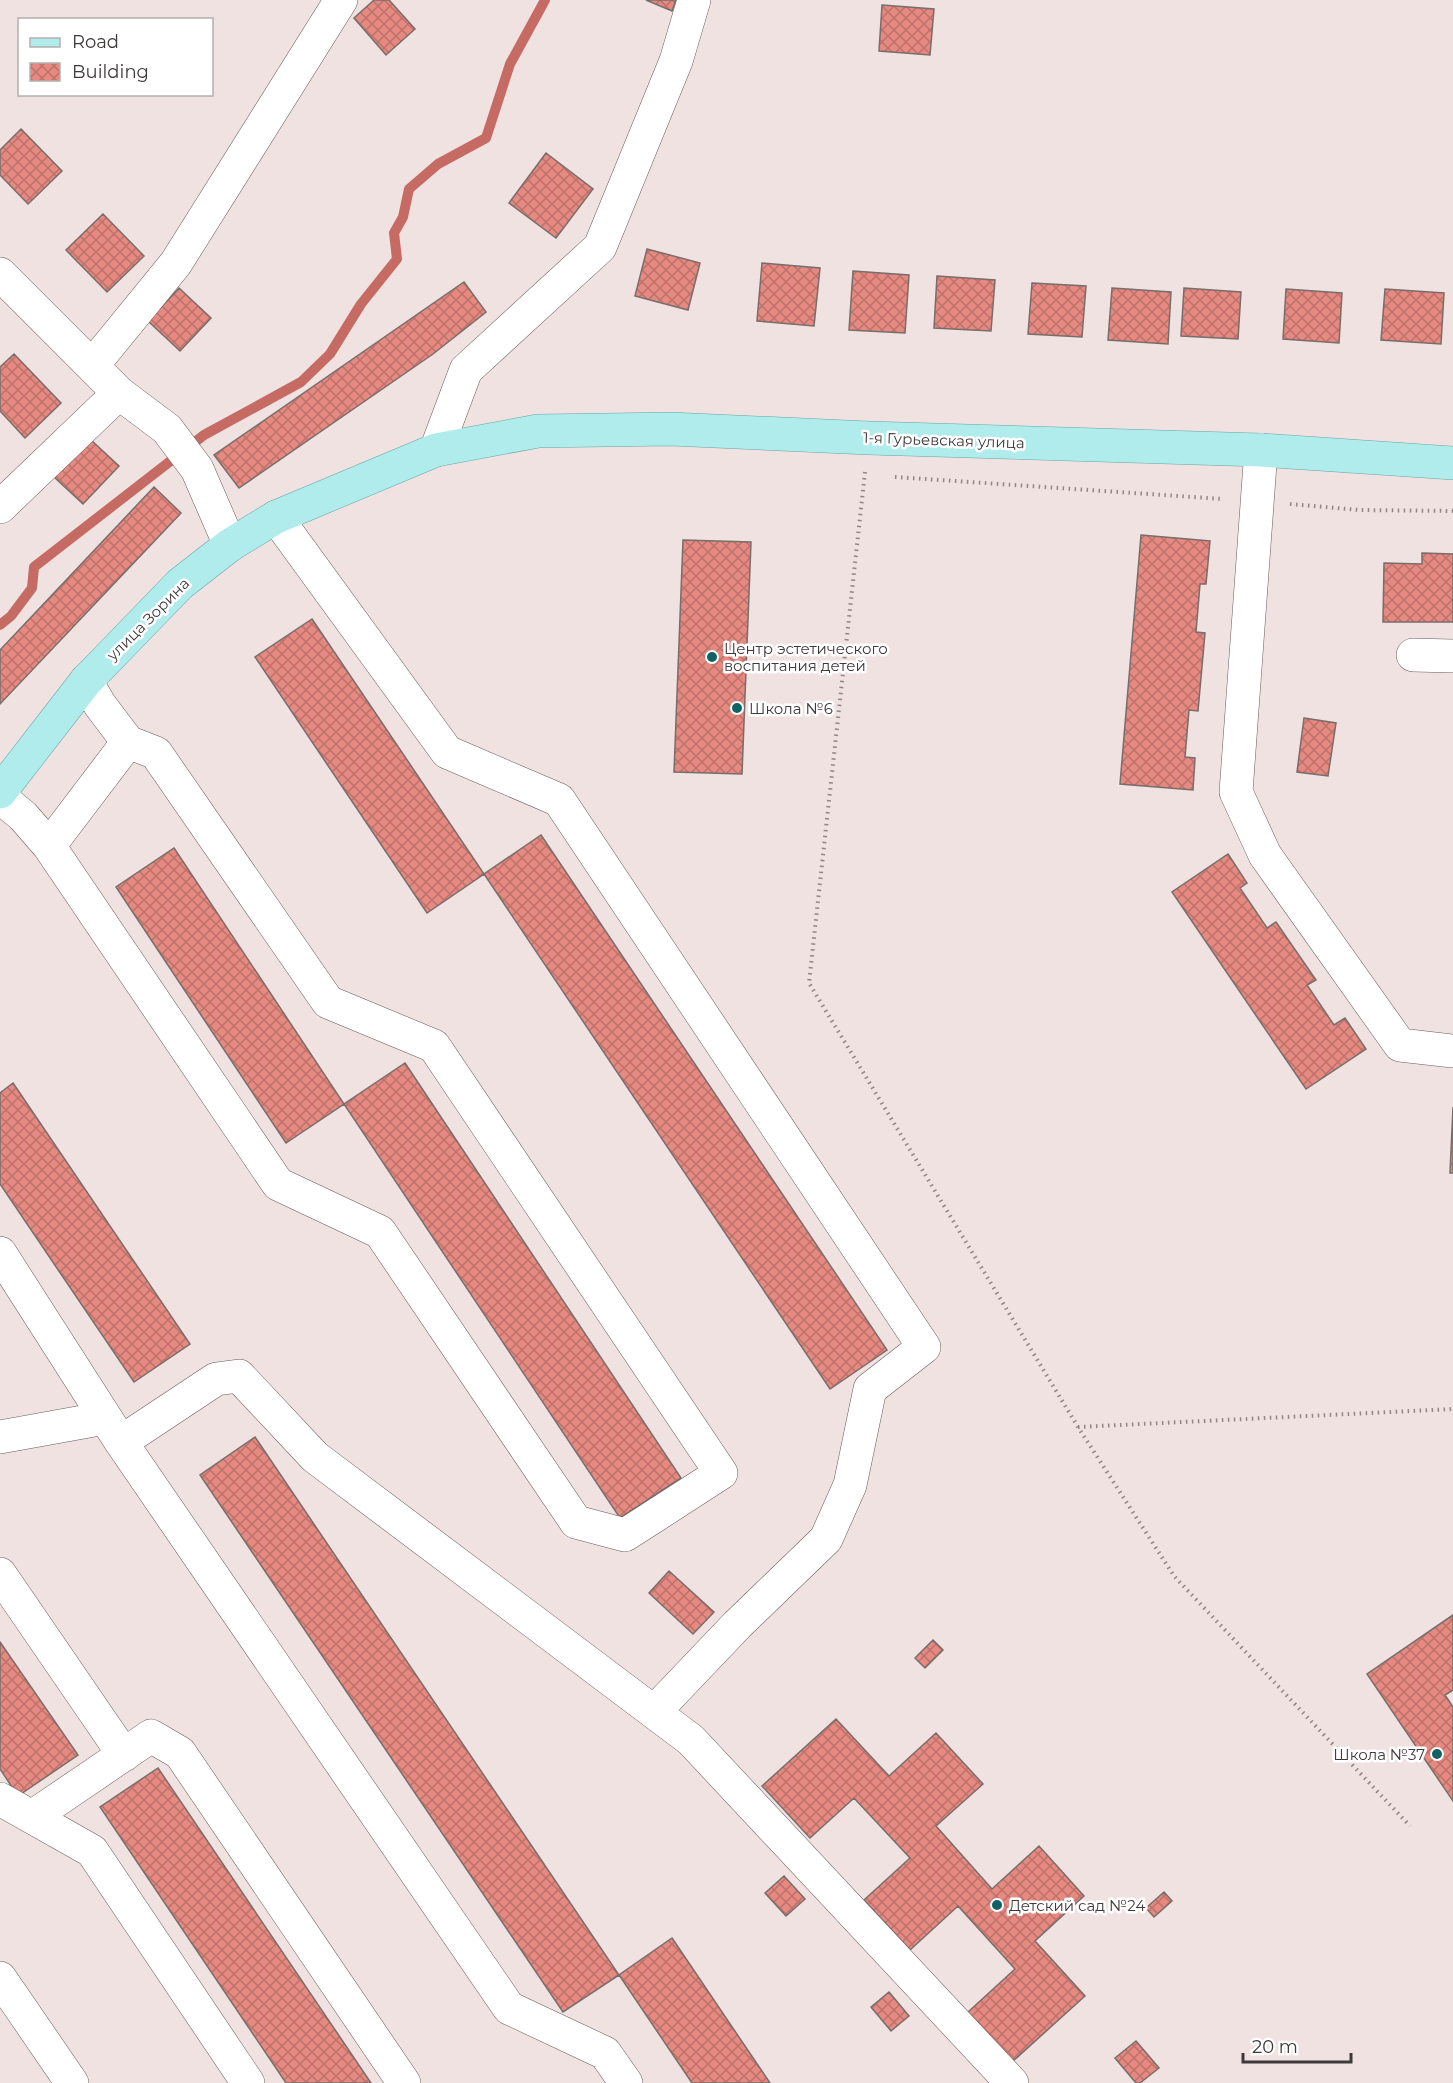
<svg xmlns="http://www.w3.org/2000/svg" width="1453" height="2083" font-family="Montserrat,sans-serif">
<defs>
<pattern id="building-cross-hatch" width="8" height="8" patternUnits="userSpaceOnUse" patternTransform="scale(1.5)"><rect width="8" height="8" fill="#e68980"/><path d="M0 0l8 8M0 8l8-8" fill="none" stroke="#bc716a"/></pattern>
</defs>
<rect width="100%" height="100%" fill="#efe2e1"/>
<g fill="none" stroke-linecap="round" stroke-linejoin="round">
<path stroke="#c56b63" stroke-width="10" d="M0 625 11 616 32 588 34 567 204 435 301 382 330 354 361 304 397 259 394 233 403 217 409 189 438 164 486 138 510 64 545 0"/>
</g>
<path fill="url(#building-cross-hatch)" stroke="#786d6c" stroke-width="1.5" d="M374 0H389L415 29 386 55 354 18Z
M646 0H676L672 11Z
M882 5 934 9 930 55 879 51Z
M21 129 62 171 28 204 0 175V150Z
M546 153 593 189 556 238 509 203Z
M103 214 144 256 107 292 66 250Z
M647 249 700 263 688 310 635 296Z
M762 263 820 268 814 326 757 321Z
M853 271 909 275 905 333 849 330Z
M937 276 995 280 991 331 934 328Z
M464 282 486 312 433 354 239 488 214 455Z
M1032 283 1086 286 1082 337 1028 334Z
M179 288 211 318 180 351 148 321Z
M1112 288 1171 292 1168 344 1108 340Z
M1184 288 1241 292 1238 339 1181 336Z
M1286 289 1342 293 1339 343 1283 339Z
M1385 289 1444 293 1441 344 1381 340Z
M14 354 61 403 25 438 0 411V367Z
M90 439 119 466 83 504 54 477Z
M154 487 181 513 0 704V650Z
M1141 535 1210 541 1206 584H1200L1196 632 1205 633 1198 711 1189 710 1185 757 1195 758 1193 790 1120 784Z
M683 540 751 542 742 774 674 772Z
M1422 553 1453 554V622H1383L1384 563 1422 564Z
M312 619 484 874 427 913 255 657Z
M1304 718 1336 723 1328 776 1297 772Z
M541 835 887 1350 830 1389 484 874Z
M174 848 344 1104 286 1143 116 887Z
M1228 854 1247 883 1240 888 1267 928 1276 922 1316 980 1307 985 1334 1025 1345 1018 1366 1049 1306 1089 1172 892Z
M405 1063 681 1478 620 1518 344 1104Z
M13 1083 190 1344 134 1382 0 1184V1093Z
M1453 1107V1173H1450Z
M255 1437 619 1975 563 2012 200 1475Z
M669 1571 714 1612 693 1634 649 1593Z
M1453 1615V1690L1445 1695 1453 1707V1801L1367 1674Z
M933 1640 943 1650 925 1668 915 1658Z
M0 1642 78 1755 18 1796 0 1769Z
M836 1719 889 1776 936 1733 983 1784 936 1826 992 1889 1039 1846 1084 1896 1035 1941 1085 1996 1012 2062 967 2013 1015 1969 958 1906 910 1950 864 1900 910 1858 854 1798 810 1838 762 1786Z
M158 1768 371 2083H286L100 1807Z
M784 1876 805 1899 786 1916 765 1893Z
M1164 1892 1172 1901 1154 1917 1146 1908Z
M672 1938 770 2083H692L619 1975Z
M889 1992 909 2016 891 2031 871 2007Z
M1136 2041 1159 2068 1140 2083H1136L1115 2058Z"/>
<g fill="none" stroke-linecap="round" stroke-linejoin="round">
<g stroke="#685d5c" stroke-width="34">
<path id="minor" d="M0 274 119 393 167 429 197 469 230 545
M92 366 176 263 341 0
M436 450 466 370 600 247 676 61 694 0
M1261 450 1236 792 1265 855 1400 1045 1453 1051
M0 507 119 393
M276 517 447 752 559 800 924 1347 870 1389 850 1485 826 1539 737 1625 655 1711
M1413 655 1453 656
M0 797 23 816 49 846 278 1184 380 1232 576 1522 625 1535 721 1473 434 1046 328 1002 156 753 128 742 100 705 86 681
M49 846 128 742
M0 1253 121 1442 509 2008 605 2053 626 2083
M0 1437 105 1418
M121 1442 216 1379 239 1376 315 1457 691 1740 1012 2083
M0 1574 124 1755
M0 1799 92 1851 248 2083
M32 1817 151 1736 180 1753 404 2083
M0 1978 72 2083"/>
</g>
<g stroke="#66a5a6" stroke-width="34">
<path id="major" d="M0 792 86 681 180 584 230 545 276 517 436 450 538 431 671 429 869 438 1261 450 1453 463"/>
</g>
<path stroke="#8f8686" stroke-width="4" stroke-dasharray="1.5 4.5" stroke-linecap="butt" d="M865 472 809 983 1078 1427 1174 1576 1410 1826
M895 477 1223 499
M1290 504 1359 510 1453 511
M1078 1427 1453 1409"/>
<use href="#minor" stroke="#fff" stroke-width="33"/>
<use href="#major" stroke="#b0ecec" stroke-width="33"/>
</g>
<g fill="#116263" stroke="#fff" stroke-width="2">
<circle cx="712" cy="657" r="6"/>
<circle cx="737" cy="708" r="6"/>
<circle cx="1437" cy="1754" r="6"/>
<circle cx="997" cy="1905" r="6"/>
</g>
<g text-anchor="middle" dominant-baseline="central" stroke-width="5" stroke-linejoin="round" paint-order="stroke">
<g font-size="15" fill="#3f3a3a" stroke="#fff">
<text transform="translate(944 440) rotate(2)">1-я Гурьевская улица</text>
<text transform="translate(148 619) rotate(-45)">улица Зорина</text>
</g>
<g font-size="15" fill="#3f3a3a" stroke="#fff" text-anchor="start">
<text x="724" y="648">Центр эстетического<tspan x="724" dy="17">воспитания детей</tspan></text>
<text x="749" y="708">Школа №6</text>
<text x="1425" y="1754" text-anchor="end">Школа №37</text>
<text x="1009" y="1905">Детский сад №24</text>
</g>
</g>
<rect x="18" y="18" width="195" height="78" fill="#ffffff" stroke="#b2b0b0" stroke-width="1.5"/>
<rect x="30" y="38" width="30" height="9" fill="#b0ecec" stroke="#b2b0b0" stroke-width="1.5"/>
<text x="72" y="48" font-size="18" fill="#3f3a3a">Road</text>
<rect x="30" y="63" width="30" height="18" fill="url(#building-cross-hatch)" stroke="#b2b0b0" stroke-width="1.5"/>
<text x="72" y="78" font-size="18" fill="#3f3a3a">Building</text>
<path d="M1243 2053v9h108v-9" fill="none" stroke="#3f3a3a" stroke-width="3"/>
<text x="1252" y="2053" font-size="18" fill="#3f3a3a" stroke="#ffffff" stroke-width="4.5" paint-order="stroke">20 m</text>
</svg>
